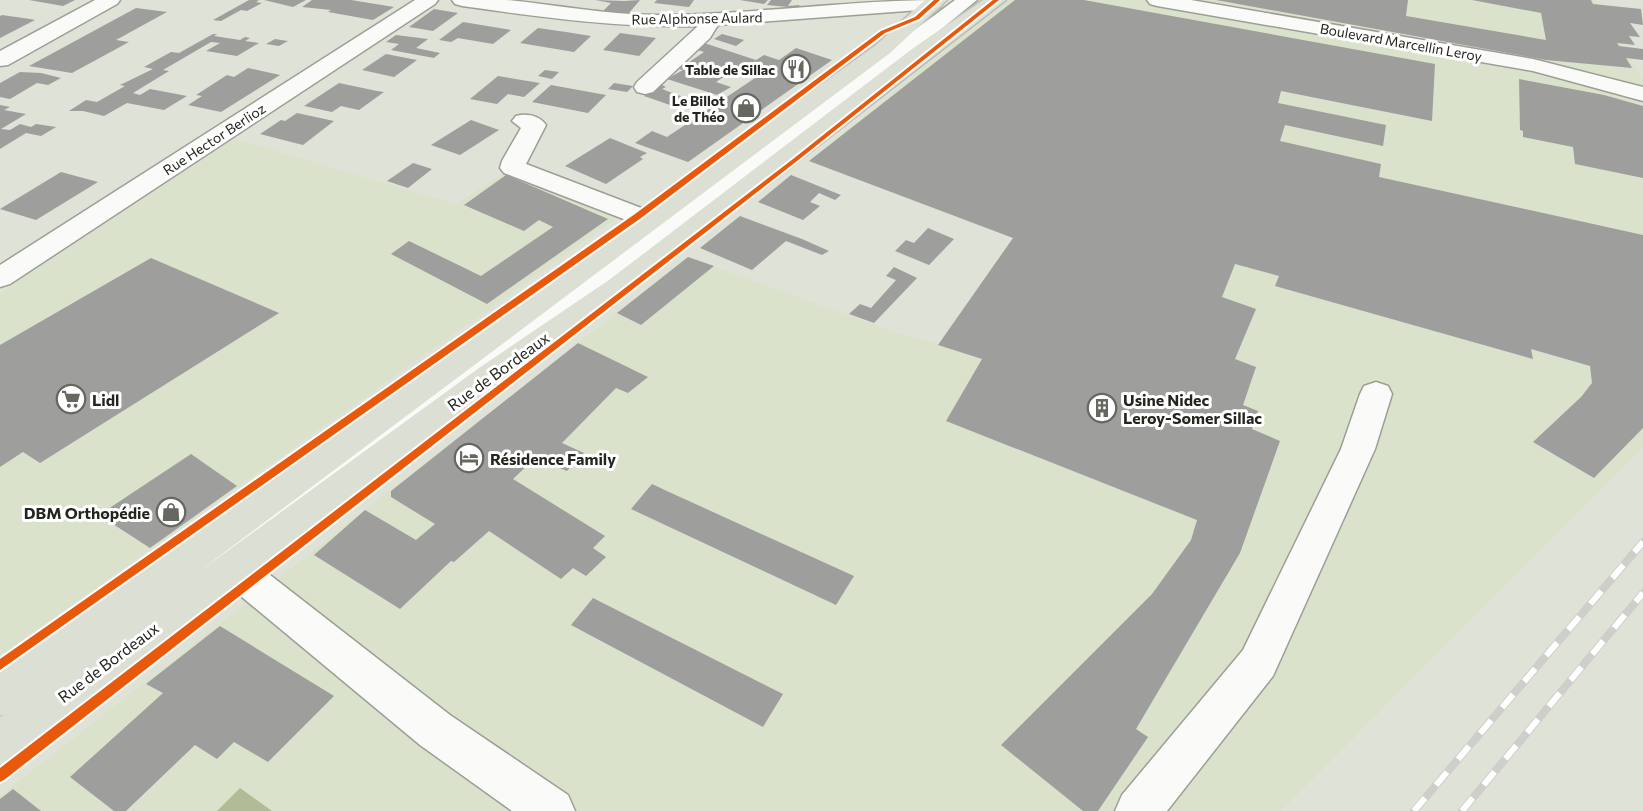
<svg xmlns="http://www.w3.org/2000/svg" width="1643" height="811" font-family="Commissioner,sans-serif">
<rect width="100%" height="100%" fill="#dfe2d6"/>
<path fill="#dbe2cb" d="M1006 0H1595L1643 80V447L1281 811H0V796L688 257 891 331 938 344 1013 238 809 161Z
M234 139 456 204 505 172 618 217 0 656V293Z"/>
<path fill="#b0bc94" d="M240 788 272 811H217Z"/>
<path fill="#9e9e9d" d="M29 0H75L63 6Z
M249 0H259L256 2 262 3 247 11 241 10 221 21 213 20Z
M264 0H306L293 7Z
M312 0H351L394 7 373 20 328 12 331 10 302 7Z
M595 0 624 1 640 0 629 13 602 12 611 3Z
M657 0H694L689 7 654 3Z
M740 0H768L764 4Z
M771 0H792L788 6 799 5 801 8 787 9 788 7 767 5Z
M1015 0H1084L1435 64 1432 121 1281 91 1278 103 1386 125 1383 146 1285 125 1280 141 1381 164 1379 177 1643 235V428L1594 478 1533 442 1581 397 1592 383 1590 366 1531 349 1533 359 1275 286 1279 276 1235 264 1222 297 1256 309 1235 359 1256 367 1243 405 1258 411 1252 429 1280 441 1240 553 1136 729 1148 737 1098 811H1083L1001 745 1152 594 1191 540 1197 520 946 421 982 359 938 345 1013 238 809 161Z
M1216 0H1408L1406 16 1546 40 1541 13 1472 0H1591L1593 4 1641 9 1643 25 1630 23 1640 37 1629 36 1635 45 1617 43 1619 46 1643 49V60L1626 58 1632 68 1546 60Z
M136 8 167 12 116 40 129 42 72 73 29 66Z
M434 9 458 13 433 31 409 27Z
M2 15 30 19 35 20 0 38V16Z
M463 22 511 30 493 44 458 38 451 42 439 40Z
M538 28 566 32 591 36 574 52 520 43Z
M620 33 656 38 639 56 603 50Z
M213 34H217L214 36 240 40 245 37 250 38 245 41 259 43 237 56 206 51 220 43 211 42 163 70 169 71 133 93 140 95 150 89 187 96 164 110 127 103 104 116 83 111H69L86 100 97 102 125 86 120 85 153 69 144 67 171 52 179 53Z
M722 34 744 40 736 46 714 39Z
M396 35 428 39 416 48 440 53 434 58 391 50 399 44 386 42Z
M275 39 288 41 279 46 266 44Z
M704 43 756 60 764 55 779 60 796 48 832 60 688 162 635 143 652 131 667 137 764 72 753 68 749 72 737 68 716 82 731 87 717 95 667 79 683 70 679 69 704 52 694 49Z
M386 54 417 60 394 77 362 70Z
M248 68 280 75 221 112 188 105 202 96 196 95 227 75 234 77Z
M545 70 559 72 552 79 538 76Z
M20 72 41 73 61 78 48 85 37 83 10 99 0 97V83Z
M498 76 540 83 524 97 508 94 497 104 470 99Z
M1519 79 1604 95 1643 106V178L1575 164 1573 147 1523 137V131L1520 130Z
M339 83 377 91 384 92 359 110 341 106 332 112 304 106Z
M614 83 633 86 627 92 608 89Z
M551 85 606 95 588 113 532 102Z
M662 85 666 87 662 89 683 97 670 105 644 96Z
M0 105 10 107 4 110 26 114 1 129 10 130 20 124 31 127 36 124 56 127 41 136 26 133 0 149Z
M297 113 334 121 303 145 260 134 281 120 285 121Z
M471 120 499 130 460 155 431 145Z
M610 138 647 153 640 157 643 159 606 184 565 166Z
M413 163 432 169 408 188 387 181Z
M61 172 98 182 36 220 0 209Z
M506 175 608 219 487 304 391 254 409 241 481 276 553 227 539 220 524 231 464 205Z
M791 175 841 195 835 200 819 193 810 202 820 206 803 220 758 202Z
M740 216 802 239 829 251 822 255 786 241 752 270 700 248Z
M928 228 954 239 929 265 895 251 906 240 914 243Z
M688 257 714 266 641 325 617 313Z
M151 258 279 313 40 463 23 452 0 467V345Z
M894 267 917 278 874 323 849 314 860 304 871 308 896 280 886 276Z
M578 343 648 377 628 393 616 388 562 443 584 453 567 471 535 458 513 479 605 536 593 548 606 557 586 576 573 568 561 579 489 531 454 562 451 561 400 609 314 555 365 510 416 540 435 524 391 497V491Z
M191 454 237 486 150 548 99 515Z
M652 484 669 492 854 576 836 605 631 509Z
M593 598 783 694 763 727 571 625Z
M220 626 334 696 268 762 234 742 217 759 195 745 126 811H114L70 777 163 693 146 684Z
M13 789 41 811H0V799Z"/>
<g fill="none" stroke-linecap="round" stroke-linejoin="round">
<g stroke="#9c9f96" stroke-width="3">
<path id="minor" d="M95 0H120L117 4 8 65 0 66V51Z
M415 0H438L435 4 10 284 0 287V265Z
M452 0C470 0 489 0 507 0 557 5 607 15 657 15 752 15 846 0 941 0L943 3 940 7 933 9 718 25 710 38 653 92 645 94 637 92 634 87 637 82 698 26C618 28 540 17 462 6L455 4Z
M955 0H977L909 55 247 557 450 715 568 795 575 811H512L420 745 219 578 172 614 158 619 144 614 138 602 144 590 647 228 504 173 500 168 502 161 521 128 512 121 516 116C526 113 539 115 546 125L526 164 657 214 660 218Z
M1147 0H1191L1533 59 1643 87V101L1533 71 1157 6 1150 4Z
M1376 382 1388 386 1392 394 1375 449 1273 676 1167 811H1115L1122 795 1243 650 1341 449 1360 394 1364 386Z"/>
</g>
<g stroke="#bbbdb7" stroke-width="3">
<path id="major" d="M925 0H947L890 53 193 576 479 368 609 280 912 49 983 0H1006L629 292 501 384 16 759 0 765V717L5 714 0 716V671L876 45Z"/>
</g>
<use href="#minor" fill="#fafbf9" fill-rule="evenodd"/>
<use href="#major" fill="#dcdfd4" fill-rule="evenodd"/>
<g stroke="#cecfcb" stroke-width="8">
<path id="rail" d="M1414 811 1643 542
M1462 811 1643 593"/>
</g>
<use href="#rail" stroke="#fff" stroke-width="6" stroke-dasharray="17" stroke-linecap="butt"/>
<g stroke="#fff" stroke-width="4">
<path id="cycleway" d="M934 0H940L919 19 885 33 641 218 0 670V659L635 214 881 31 915 17Z
M993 0H999L797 161 4 780 0 782V768L793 159Z"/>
</g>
<use href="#cycleway" fill="#e8590c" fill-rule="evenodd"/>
</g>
<defs>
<g id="restaurant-ring" transform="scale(1.5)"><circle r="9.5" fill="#fff" stroke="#65685e" stroke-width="1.5"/><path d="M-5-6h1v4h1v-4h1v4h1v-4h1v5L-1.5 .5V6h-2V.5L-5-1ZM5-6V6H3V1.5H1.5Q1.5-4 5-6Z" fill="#65685e"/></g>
<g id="shop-ring" transform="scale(1.5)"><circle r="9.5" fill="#fff" stroke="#65685e" stroke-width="1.5"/><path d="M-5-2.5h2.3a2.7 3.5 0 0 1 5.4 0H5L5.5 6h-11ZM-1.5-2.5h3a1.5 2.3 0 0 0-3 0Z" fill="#65685e"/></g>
<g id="supermarket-ring" transform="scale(1.5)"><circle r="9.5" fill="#fff" stroke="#65685e" stroke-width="1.5"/><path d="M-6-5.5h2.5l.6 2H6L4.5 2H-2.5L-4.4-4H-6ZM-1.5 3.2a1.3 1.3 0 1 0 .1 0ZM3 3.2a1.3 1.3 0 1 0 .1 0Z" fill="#65685e"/></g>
<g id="building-ring" transform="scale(1.5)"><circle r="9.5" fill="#fff" stroke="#65685e" stroke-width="1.5"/><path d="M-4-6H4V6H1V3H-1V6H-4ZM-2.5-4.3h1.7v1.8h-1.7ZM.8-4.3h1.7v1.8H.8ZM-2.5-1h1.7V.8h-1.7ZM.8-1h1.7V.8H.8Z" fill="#65685e"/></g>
<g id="hotel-ring" transform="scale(1.5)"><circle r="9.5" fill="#fff" stroke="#65685e" stroke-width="1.5"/><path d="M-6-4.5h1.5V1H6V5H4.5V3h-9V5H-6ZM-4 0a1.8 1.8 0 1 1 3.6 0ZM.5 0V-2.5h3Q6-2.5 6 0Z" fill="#65685e"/></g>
</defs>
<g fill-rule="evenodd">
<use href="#restaurant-ring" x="796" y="69"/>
<use href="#shop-ring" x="746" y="108"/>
<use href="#supermarket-ring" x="71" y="399"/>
<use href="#building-ring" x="1102" y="408"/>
<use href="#hotel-ring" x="469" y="458"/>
<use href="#shop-ring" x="171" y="512"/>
</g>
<g text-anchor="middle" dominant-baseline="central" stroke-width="6" stroke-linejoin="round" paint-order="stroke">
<g font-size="14" fill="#23261d" stroke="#fff">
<text transform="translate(697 18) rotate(-1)">Rue Alphonse Aulard</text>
<text transform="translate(1401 42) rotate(10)">Boulevard Marcellin Leroy</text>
<text transform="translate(214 139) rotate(-33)">Rue Hector Berlioz</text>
</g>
<g font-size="14" font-weight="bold" fill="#23261d" stroke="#fff" text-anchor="end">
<text x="775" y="69">Table de Sillac</text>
<text x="725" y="100">Le Billot<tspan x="725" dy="16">de Théo</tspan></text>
</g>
<g font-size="16" fill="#23261d" stroke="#fff">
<text transform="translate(498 371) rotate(-36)">Rue de Bordeaux</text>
<text transform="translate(108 662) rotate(-37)">Rue de Bordeaux</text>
</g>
<g font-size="16" font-weight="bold" fill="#23261d" stroke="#fff" text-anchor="start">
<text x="92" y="399">Lidl</text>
<text x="1123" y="399">Usine Nidec<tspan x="1123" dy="18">Leroy-Somer Sillac</tspan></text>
<text x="490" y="458">Résidence Family</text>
<text x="150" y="512" text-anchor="end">DBM Orthopédie</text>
</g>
</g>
</svg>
